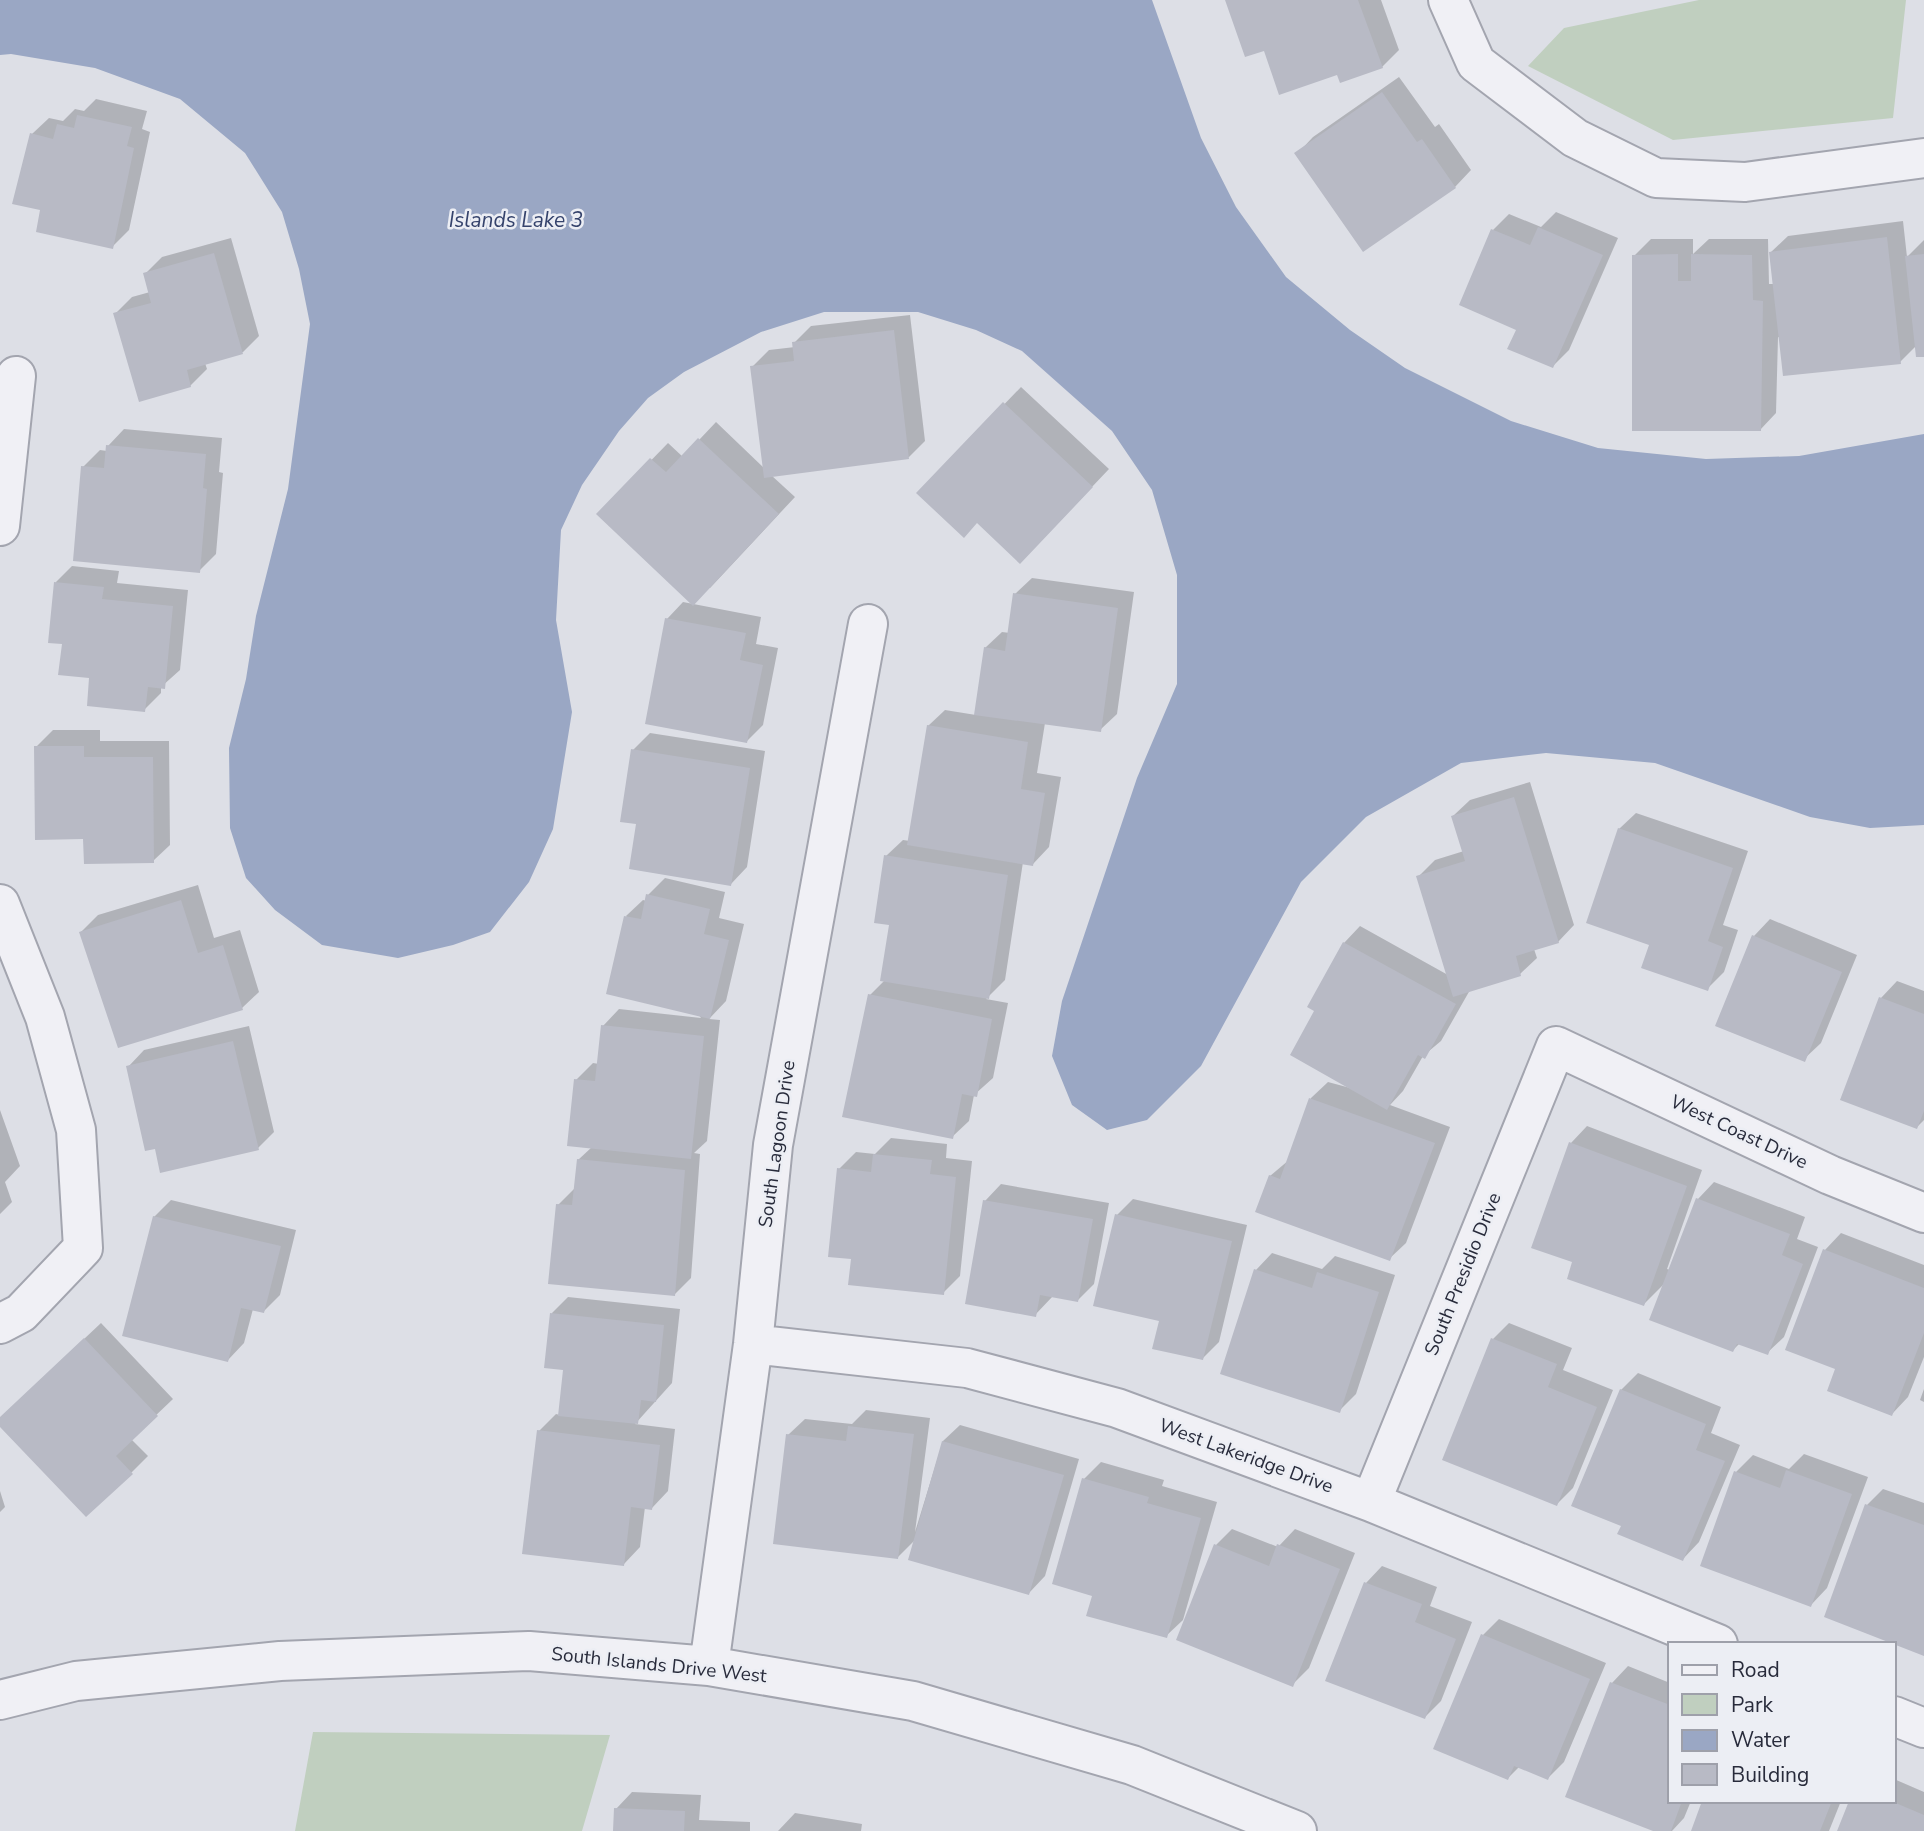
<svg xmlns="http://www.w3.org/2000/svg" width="1924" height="1831" font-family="'Nunito Sans',sans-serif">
<rect width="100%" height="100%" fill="#dddfe6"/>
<path fill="#c0cfbf" d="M1699 0H1906L1893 118 1673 140 1528 66 1564 28Z
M313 1732 610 1735 582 1831H295Z"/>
<path fill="#9aa7c4" d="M0 0H1152L1201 138 1236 207 1286 277 1350 330 1405 368 1511 421 1598 448 1706 459 1799 456 1924 434V825L1870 828 1810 817 1655 763 1546 753 1461 763 1366 817 1301 882 1201 1066 1147 1120 1107 1130 1072 1105 1052 1056 1062 1001 1137 778 1177 684V575L1152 490 1112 431 1022 351 976 330 918 312H824L761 332 684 372 648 398 619 431 582 485 561 530 556 620 572 712 553 829 529 882 490 932 453 945 398 958 322 945 275 910 246 878 230 828 229 748 246 679 256 616 288 489 310 324 299 269 282 212 245 153 180 99 95 68 11 54 0 55Z"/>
<path fill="#0003" d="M1227 0H1381L1399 50 1382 67 1338 72Z
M1399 77 1435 127 1439 124 1471 170 1455 187 1297 154 1313 137Z
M96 99 147 111 142 129 150 132 129 230 112 247 42 209 32 134 49 118 63 121 75 109 84 111Z
M1556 212 1618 238 1569 350 1553 366 1518 329 1493 230 1509 214 1541 227Z
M1903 221 1907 257 1924 240V355L1916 346 1900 362 1778 337 1776 413 1760 430 1634 256 1651 239H1693V254L1709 239H1768L1769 284H1775L1770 253 1788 236Z
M231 238 259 336 243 352 205 363 207 369 190 386 115 314 132 297 150 292 145 274 162 257Z
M910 315 925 441 909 457 771 475 795 497 710 588 599 514 668 443 683 457 716 422 764 468 752 367 769 350 795 347 794 343 811 326Z
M1021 387 1109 469 1037 545 919 493Z
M124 429 222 438 219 472 223 473 216 554 199 571 83 467 100 450 107 451 108 446Z
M72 566 119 571 117 583 188 590 180 670 161 687V693L144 710 91 677 64 643 56 582Z
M1032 578 1134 592 1117 714 1100 730 1045 723 1037 773 1061 777 1049 847 1033 864 1023 862 1005 980 986 999 1008 1003 993 1078 974 1095 969 1121 952 1137 870 995 885 980 891 923 886 856 903 840 910 841 928 726 945 710 976 715 985 648 1002 632 1010 633 1015 594Z
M683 602 761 617 756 644 778 648 763 725 747 741 667 619Z
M53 730H100V741H169L170 845 153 861 36 747Z
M650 733 765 751 747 867 731 884 638 823 633 750Z
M1530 782 1574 925 1558 942 1534 949 1537 958 1520 974 1470 990 1441 1041 1423 1056 1403 1091 1390 1105 1450 1127 1406 1243 1389 1259 1270 1176 1289 1160 1311 1098 1328 1082 1354 1089 1316 1010 1344 943 1360 926 1448 975 1418 877 1435 860 1464 851 1453 816 1470 800Z
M1636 813 1748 851 1723 925 1738 930 1724 972 1707 989 1651 944 1619 829Z
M665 878 725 892 719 918 744 924 726 1001 709 1019 720 1020 707 1141 694 1153 700 1154 691 1278 675 1294 558 1205 576 1187 578 1160 592 1147 576 1080 593 1063 599 1064 603 1026 619 1009 701 1018 626 916 643 900 647 901 648 895Z
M198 885 214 938 240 930 259 992 242 1008 81 932 98 915Z
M1770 919 1857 955 1821 1043 1804 1059 1754 936Z
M1897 981 1924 991V1120L1917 1127 1842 1099 1881 998Z
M249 1026 274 1132 258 1148 156 1147 128 1067 144 1050Z
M0 1110 20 1166 5 1182 12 1202 0 1214Z
M1587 1126 1702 1170 1667 1269 1670 1270 1698 1199 1714 1182 1805 1217 1797 1239 1818 1247 1784 1337 1767 1353 1740 1343 1733 1350 1665 1283 1644 1304 1575 1261 1571 1143Z
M891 1138 947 1144 946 1158 972 1161 960 1276 943 1293 853 1257 839 1169 856 1152 875 1154Z
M1001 1184 1109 1203 1094 1284 1078 1300 1053 1296 1035 1315 985 1201Z
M1133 1199 1247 1225 1219 1342 1203 1358 1161 1320 1117 1215Z
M171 1200 296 1230 280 1295 264 1311 253 1309 244 1343 228 1360 154 1217Z
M1841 1233 1924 1265V1357L1908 1397 1892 1414 1838 1368 1825 1250Z
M1272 1253 1322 1269 1335 1256 1395 1275 1356 1394 1339 1411 1256 1270Z
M568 1297 680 1309 672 1383 635 1424 675 1429 668 1491 652 1508 645 1507 640 1547 624 1564 539 1431 556 1414 560 1415 565 1368 552 1313Z
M101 1323 173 1399 131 1439 148 1456 131 1473 0 1424V1419L14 1405Z
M1509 1323 1572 1348 1563 1370 1613 1390 1573 1488 1557 1504 1493 1339Z
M1638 1373 1721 1407 1711 1433 1740 1445 1699 1542 1683 1559 1623 1525 1621 1390Z
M1924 1389V1402L1920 1400Z
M866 1410 930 1418 915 1532 943 1441 960 1425 1079 1459 1045 1576 1029 1593 916 1539 898 1557 788 1435 805 1419 852 1424Z
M1804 1454 1868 1477 1827 1588 1811 1605 1736 1472 1753 1455 1789 1469Z
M1101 1462 1164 1480 1162 1486 1217 1502 1183 1620 1166 1636 1094 1594 1084 1479Z
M1883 1489 1924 1503V1654L1867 1505Z
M0 1491 5 1507 0 1512Z
M1232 1529 1278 1547 1295 1529 1355 1553 1309 1668 1292 1685 1216 1545Z
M1382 1566 1437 1587 1430 1606 1472 1622 1441 1701 1425 1717 1366 1583Z
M1499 1619 1606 1663 1564 1762 1548 1778 1519 1767 1508 1778 1483 1635Z
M1628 1666 1670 1683V1801H1691L1684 1818 1672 1831H1658L1612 1683Z
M1894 1779 1924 1792V1831H1838L1851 1801H1894Z
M632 1792 701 1795 699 1820 750 1822V1831H615L616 1809Z
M1704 1801H1841L1829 1831H1692Z
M795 1813 862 1824 861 1831H778Z"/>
<path fill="#b8bac5" d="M1225 0H1358L1383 68 1340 83 1337 75 1279 95 1264 51 1245 57Z
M1382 92 1417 142 1422 139 1456 188 1363 252 1294 153Z
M77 115 132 127 127 146 134 148 113 249 36 232 40 210 12 204 30 133 53 139 57 124 74 128Z
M1538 227 1603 255 1553 368 1507 349 1516 330 1459 305 1491 229 1530 245Z
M1887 237 1901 364 1783 376 1769 252Z
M214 253 243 354 187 370 191 387 139 402 113 313 151 303 143 273Z
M1678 254V281H1691V254L1752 255 1753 300 1763 301 1761 431H1632V255Z
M1924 254V357H1916L1905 256Z
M894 330 909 459 764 478 750 366 794 361 792 342Z
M1003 402 1093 487 1020 564 977 523 964 538 916 493Z
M698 438 779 514 693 606 596 514 650 458 666 472Z
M106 445 206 454 203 488 207 489 200 573 73 561 81 466 104 468Z
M54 582 104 587 102 599 173 606 165 689 148 687 145 712 87 706 89 678 58 675 62 644 48 643Z
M1013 593 1118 608 1101 732 974 715 984 647 1005 651Z
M665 618 746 633 740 660 763 665 747 743 645 724Z
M927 725 1028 742 1021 789 1045 793 1033 866 907 845Z
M34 746H84V757H153L154 863 84 864 83 839 35 840Z
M631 749 750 768 731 886 629 869 636 824 620 822Z
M1514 797 1559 943 1516 956 1521 976 1453 997 1416 876 1465 861 1451 816Z
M1618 828 1733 868 1708 941 1723 947 1708 991 1641 968 1649 945 1586 923Z
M884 855 1008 875 989 999 880 981 889 925 874 923Z
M646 894 710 909 704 934 729 940 710 1019 606 994 624 916 641 919Z
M181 900 198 953 223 945 243 1010 118 1048 79 932Z
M1752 935 1842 972 1805 1062 1715 1026Z
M1343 942 1456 1004 1425 1059 1418 1055 1387 1110 1290 1055 1314 1011 1307 1007Z
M868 994 992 1019 977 1097 962 1094 953 1139 842 1117Z
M1879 997 1924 1014V1111L1917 1129 1840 1100Z
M601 1025 704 1036 691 1159 567 1146 574 1079 595 1081Z
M233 1041 259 1150 160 1173 155 1149 145 1151 126 1066Z
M1309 1098 1435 1143 1390 1261 1255 1212 1269 1175 1280 1179Z
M1569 1142 1687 1186 1644 1306 1567 1279 1572 1262 1531 1248Z
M873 1154 932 1160 930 1174 956 1177 944 1295 848 1285 851 1259 828 1257 837 1168 871 1172Z
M577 1159 685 1170 675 1296 548 1284 556 1204 572 1205Z
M1696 1198 1790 1234 1782 1255 1803 1264 1768 1355 1737 1344 1733 1352 1649 1320Z
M983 1200 1093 1219 1078 1302 1040 1295 1036 1317 965 1304Z
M1115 1214 1232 1241 1203 1360 1152 1349 1159 1321 1093 1306Z
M153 1216 281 1246 264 1313 241 1308 228 1362 122 1336Z
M1823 1249 1924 1288V1333L1892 1416 1827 1391 1835 1369 1785 1350Z
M1254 1269 1312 1288 1317 1272 1379 1292 1340 1413 1220 1374Z
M550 1313 664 1325 656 1402 641 1400 638 1424 558 1416 563 1370 544 1368Z
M84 1338 158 1416 116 1456 133 1474 86 1517 0 1427V1417Z
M1491 1338 1557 1364 1548 1387 1597 1407 1557 1506 1442 1460Z
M1620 1389 1706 1424 1696 1450 1725 1461 1683 1561 1617 1534 1621 1526 1571 1506Z
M848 1426 914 1434 898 1559 773 1544 786 1434 846 1441Z
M537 1430 660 1445 652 1510 631 1507 624 1566 522 1554Z
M942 1441 1064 1475 1029 1595 908 1560Z
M1786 1470 1852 1494 1811 1607 1700 1566 1734 1471 1780 1488Z
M1082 1478 1149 1497 1147 1503 1201 1518 1167 1638 1086 1616 1092 1596 1052 1584Z
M1865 1504 1924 1525V1656L1824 1617Z
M1214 1544 1269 1566 1277 1544 1340 1569 1293 1687 1176 1640Z
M1364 1582 1422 1604 1415 1622 1456 1639 1425 1719 1325 1681Z
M1481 1634 1590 1679 1548 1780 1514 1766 1508 1780 1433 1749Z
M1610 1682 1670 1705V1801H1682L1671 1831H1653L1565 1797Z
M1702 1801H1832L1820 1831H1691Z
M1849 1801H1891L1924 1815V1831H1837Z
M614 1808 685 1811 684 1831H613Z"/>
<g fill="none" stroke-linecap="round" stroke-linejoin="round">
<g stroke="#a3a5af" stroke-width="42">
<path id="minor" d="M1448 0 1476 63 1575 138 1656 178 1745 182 1924 158
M0 526 16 376
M0 904 45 1017 76 1130 83 1248 21 1313 0 1324
M753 1344 967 1368 1117 1408 1371 1502 1718 1644
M1371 1502 1556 1046 1830 1175 1924 1213
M709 1666 753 1344 773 1145 868 624
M0 1700 76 1681 280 1661 529 1651 709 1666 913 1701 1132 1765 1297 1831
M1894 1716 1924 1728"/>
</g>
<use href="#minor" stroke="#f0f0f5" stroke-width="38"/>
</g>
<g text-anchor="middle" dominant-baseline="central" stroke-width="5" stroke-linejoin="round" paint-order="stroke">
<g font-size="19" fill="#282b3b" stroke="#eceef4">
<text transform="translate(1739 1132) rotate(25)">West Coast Drive</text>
<text transform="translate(777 1144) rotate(-82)">South Lagoon Drive</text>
<text transform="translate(1463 1274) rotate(-68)">South Presidio Drive</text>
<text transform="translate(1246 1456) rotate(20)">West Lakeridge Drive</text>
<text transform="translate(659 1665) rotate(6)">South Islands Drive West</text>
</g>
<g font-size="21" font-style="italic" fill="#35436c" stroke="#eceef4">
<text x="516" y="220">Islands Lake 3</text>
</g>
</g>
<rect x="1668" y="1642" width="228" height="161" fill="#eceef4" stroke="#9ea0aa" stroke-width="2"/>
<rect x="1682" y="1665" width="35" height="10" fill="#f0f0f5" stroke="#9ea0aa" stroke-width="2"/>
<text x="1731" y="1677" font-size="21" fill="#282b3b">Road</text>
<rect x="1682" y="1694" width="35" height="21" fill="#c0cfbf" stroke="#9ea0aa" stroke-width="2"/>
<text x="1731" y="1712" font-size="21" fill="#282b3b">Park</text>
<rect x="1682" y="1730" width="35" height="21" fill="#9aa7c4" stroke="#9ea0aa" stroke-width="2"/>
<text x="1731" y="1747" font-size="21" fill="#282b3b">Water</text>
<rect x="1682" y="1764" width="35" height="21" fill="#b8bac5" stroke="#9ea0aa" stroke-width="2"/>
<text x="1731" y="1782" font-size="21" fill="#282b3b">Building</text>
</svg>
